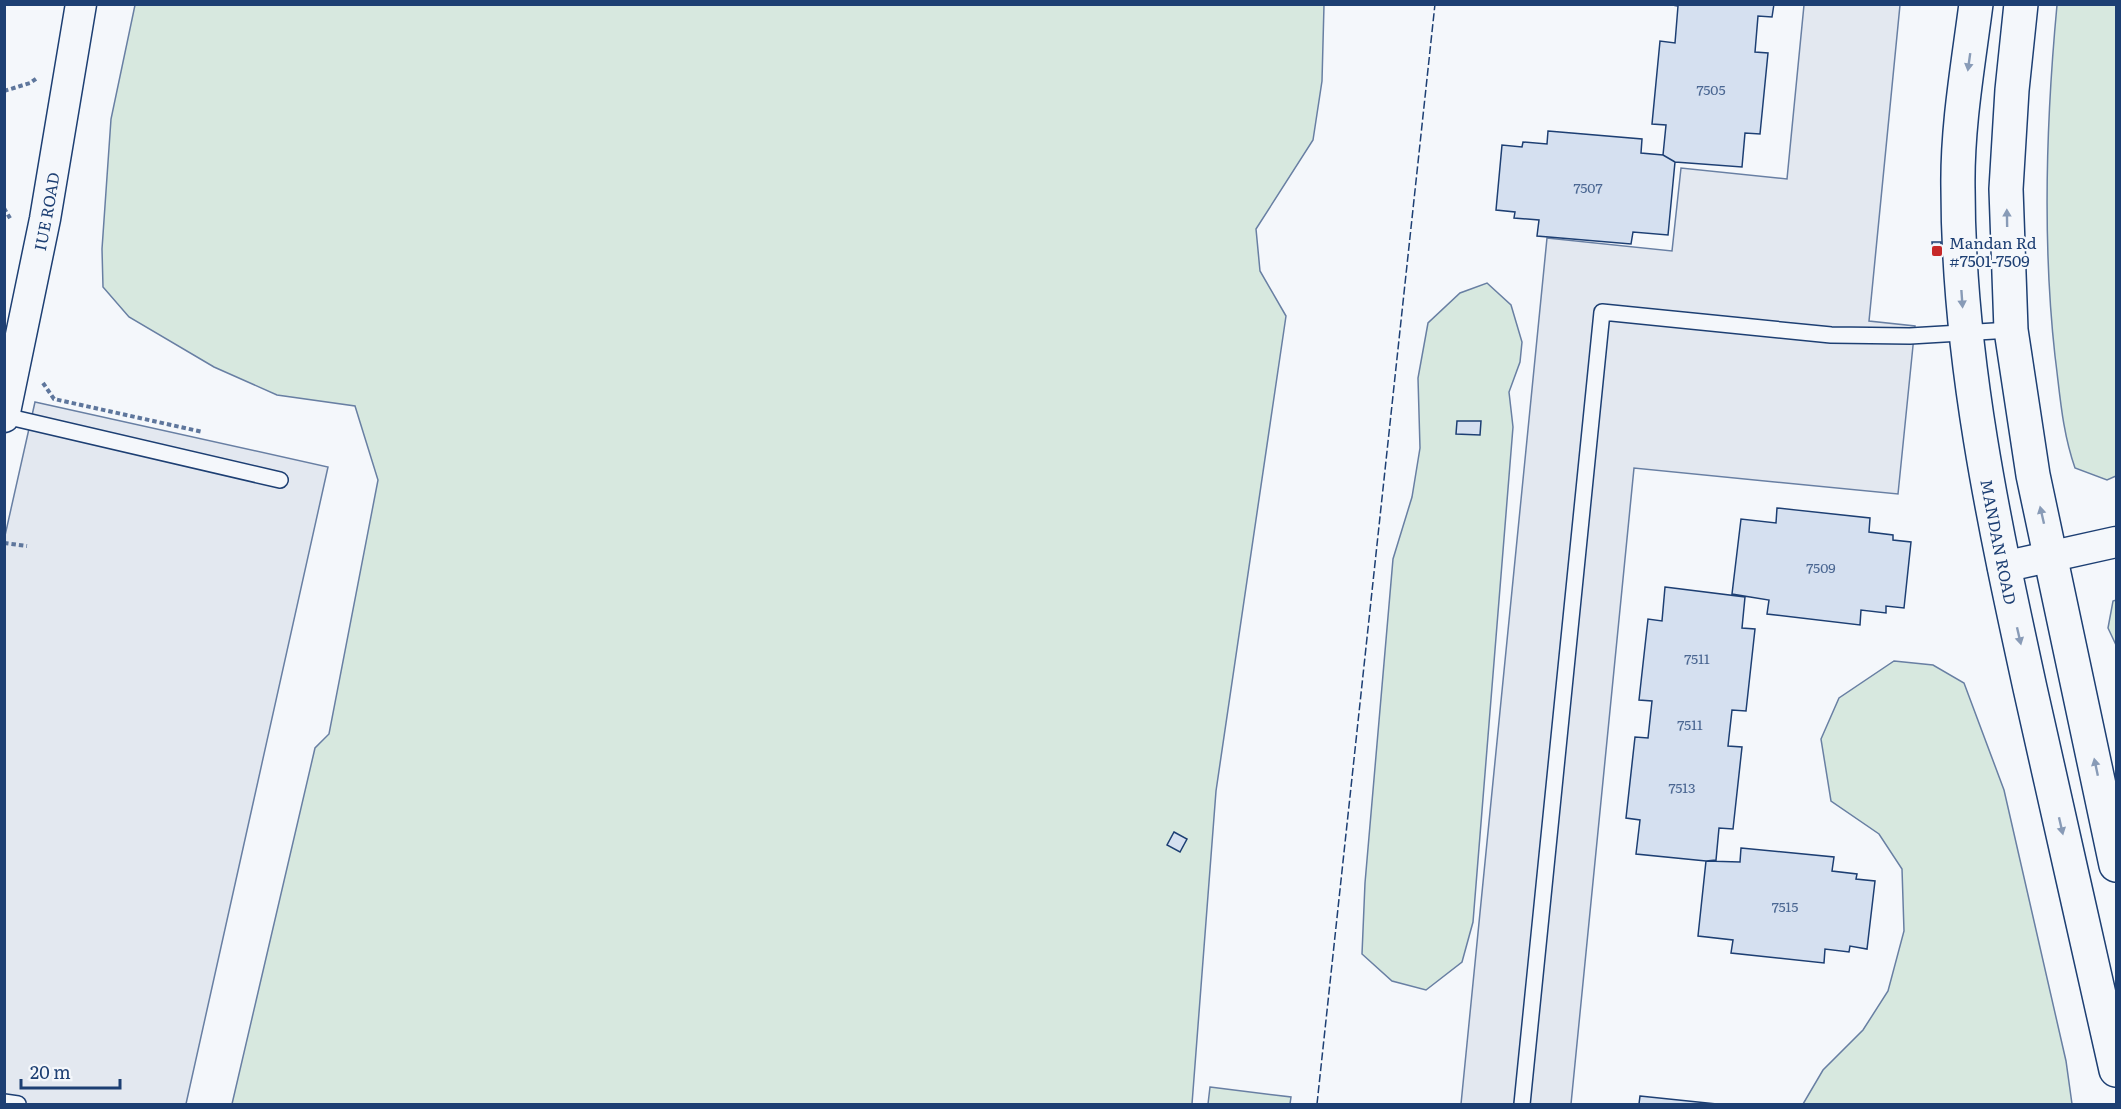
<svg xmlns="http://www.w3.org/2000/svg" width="2121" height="1109" font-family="Literata,serif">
<rect width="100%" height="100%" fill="#f4f7fb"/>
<path fill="#d7e8df" stroke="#687fa3" stroke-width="1.5" d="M135 5H1324L1322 81 1313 140 1256 229 1260 271 1286 316 1216 791 1192 1104H232L315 748 329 734 378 480 355 406 277 395 214 367 129 317 103 287 102 249 111 119Z
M2057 5H2116V476L2107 480 2075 468C2062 431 2060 394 2055 356 2042 239 2046 122 2057 5Z
M1487 283 1511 305 1522 342 1520 362 1509 392 1513 427 1473 922 1462 962 1426 990 1392 981 1362 954 1365 883 1393 559 1412 497 1420 448 1418 378 1428 323 1460 293Z
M2116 600V645L2108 628 2113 601Z
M1894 661 1933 665 1964 683 2004 790 2066 1061 2072 1104H1803L1823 1070 1863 1030 1888 991 1904 931 1902 869 1879 834 1831 801 1821 739 1839 698Z
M1210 1087 1291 1097 1290 1104H1208Z"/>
<path fill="#e3e8f0" stroke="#687fa3" stroke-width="1.5" d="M1804 5H1900L1869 321 1915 326 1898 494 1634 468 1571 1104H1461L1547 238 1672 251 1681 168 1787 179Z
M35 402 328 467 186 1104H5L4 540Z"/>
<path fill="#d5e0f0" stroke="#1d3f73" stroke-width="1.5" d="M1774 4 1772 17 1758 16 1755 52 1768 53 1760 134 1745 133 1742 167 1675 162 1663 155 1666 125 1652 124 1660 41 1675 43 1678 6 1666 4Z
M1548 131 1642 139 1641 153 1663 155 1675 162 1668 235 1633 232 1631 244 1537 236 1539 220 1514 218 1515 212 1496 210 1502 145 1522 147 1523 142 1547 144Z
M1932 242H1941V253L1933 254Z
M1457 421H1481L1480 435 1456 434Z
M1777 508 1870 518 1869 532 1893 535V540L1911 542 1904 608 1886 606V613L1861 610 1860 625 1767 614 1769 600 1732 594 1741 519 1776 523Z
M1665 587 1745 597 1742 628 1755 629 1746 711 1732 710 1728 746 1742 747 1733 829 1719 828 1716 860 1706 861 1636 854 1640 820 1626 818 1635 737 1648 738 1652 701 1639 700 1648 619 1662 621Z
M1174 832 1187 839 1180 852 1167 845Z
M1741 848 1834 857 1832 871 1857 874 1856 879 1875 881 1867 949 1850 946 1849 952 1825 949 1824 963 1731 953 1733 940 1698 936 1706 861 1740 862Z
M1640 1096 1717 1104H1639Z"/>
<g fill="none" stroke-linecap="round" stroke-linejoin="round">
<g stroke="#1d3f73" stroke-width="18">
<path id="lane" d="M5 416 280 480
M4 1102 18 1104
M1522 1104 1602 312 1831 335 1910 336 2011 330"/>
</g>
<g stroke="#1d3f73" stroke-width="33">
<g id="street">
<path id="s1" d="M4 417 45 219 81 4"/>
<path d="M2003 567 2116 542"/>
</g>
</g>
<g stroke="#1d3f73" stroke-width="36">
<g id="secondary">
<path id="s2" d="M1976 4C1968 66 1957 127 1958 188 1958 358 1994 523 2030 688 2059 815 2087 943 2116 1070"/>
<path d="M2021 4 2012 90 2006 189 2011 330 2033 475 2116 865"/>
</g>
</g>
<path stroke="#5e769c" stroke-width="4" stroke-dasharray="4.5 3" stroke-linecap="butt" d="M4 91 30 83 37 78
M4 208 11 220
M43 383 54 399 203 432
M4 543 27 546"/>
<use href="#lane" stroke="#f4f7fb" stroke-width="15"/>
<use href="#street" stroke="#f4f7fb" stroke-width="30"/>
<use href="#secondary" stroke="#f4f7fb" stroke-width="33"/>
<path stroke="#1d3f73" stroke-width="1.5" stroke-dasharray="8 3" stroke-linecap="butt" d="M1317 1104 1435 4"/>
</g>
<defs><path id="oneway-solid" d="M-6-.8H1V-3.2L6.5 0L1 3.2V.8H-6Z" transform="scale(1.5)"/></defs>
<g fill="#889bb7">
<use href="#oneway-solid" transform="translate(1969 62) rotate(98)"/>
<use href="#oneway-solid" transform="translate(2007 218) rotate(-91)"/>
<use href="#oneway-solid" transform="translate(1962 299) rotate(86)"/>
<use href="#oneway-solid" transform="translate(2042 515) rotate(-103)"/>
<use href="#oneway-solid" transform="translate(2019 636) rotate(77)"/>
<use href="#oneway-solid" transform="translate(2096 767) rotate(-102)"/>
<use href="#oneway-solid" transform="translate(2061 826) rotate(77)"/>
</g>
<rect fill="#c62828" stroke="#f4f7fb" stroke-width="2" x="1931" y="245" width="12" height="12" rx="3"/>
<g text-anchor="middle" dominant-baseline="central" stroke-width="4.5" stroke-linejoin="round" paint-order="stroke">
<g font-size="14" fill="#4b6792">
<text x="1711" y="89">7505</text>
<text x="1588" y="187">7507</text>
<text x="1821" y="567">7509</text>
<text x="1697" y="658">7511</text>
<text x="1690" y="724">7511</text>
<text x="1682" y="787">7513</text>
<text x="1785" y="906">7515</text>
</g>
<g font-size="16" fill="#1d3f73" stroke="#f4f7fb">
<text stroke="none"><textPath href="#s1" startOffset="210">IUE ROAD</textPath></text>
<text stroke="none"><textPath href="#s2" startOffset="542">MANDAN ROAD</textPath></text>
</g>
<g font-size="16" fill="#1d3f73" stroke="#f4f7fb" text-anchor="start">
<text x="1949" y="242">Mandan Rd<tspan x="1949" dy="18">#7501-7509</tspan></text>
</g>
</g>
<rect width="2121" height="1109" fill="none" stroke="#1d3f73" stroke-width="12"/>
<path d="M21 1079v9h99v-9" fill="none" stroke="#1d3f73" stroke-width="3"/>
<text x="30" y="1079" font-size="18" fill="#1d3f73" stroke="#f4f7fb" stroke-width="4.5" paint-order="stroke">20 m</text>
</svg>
